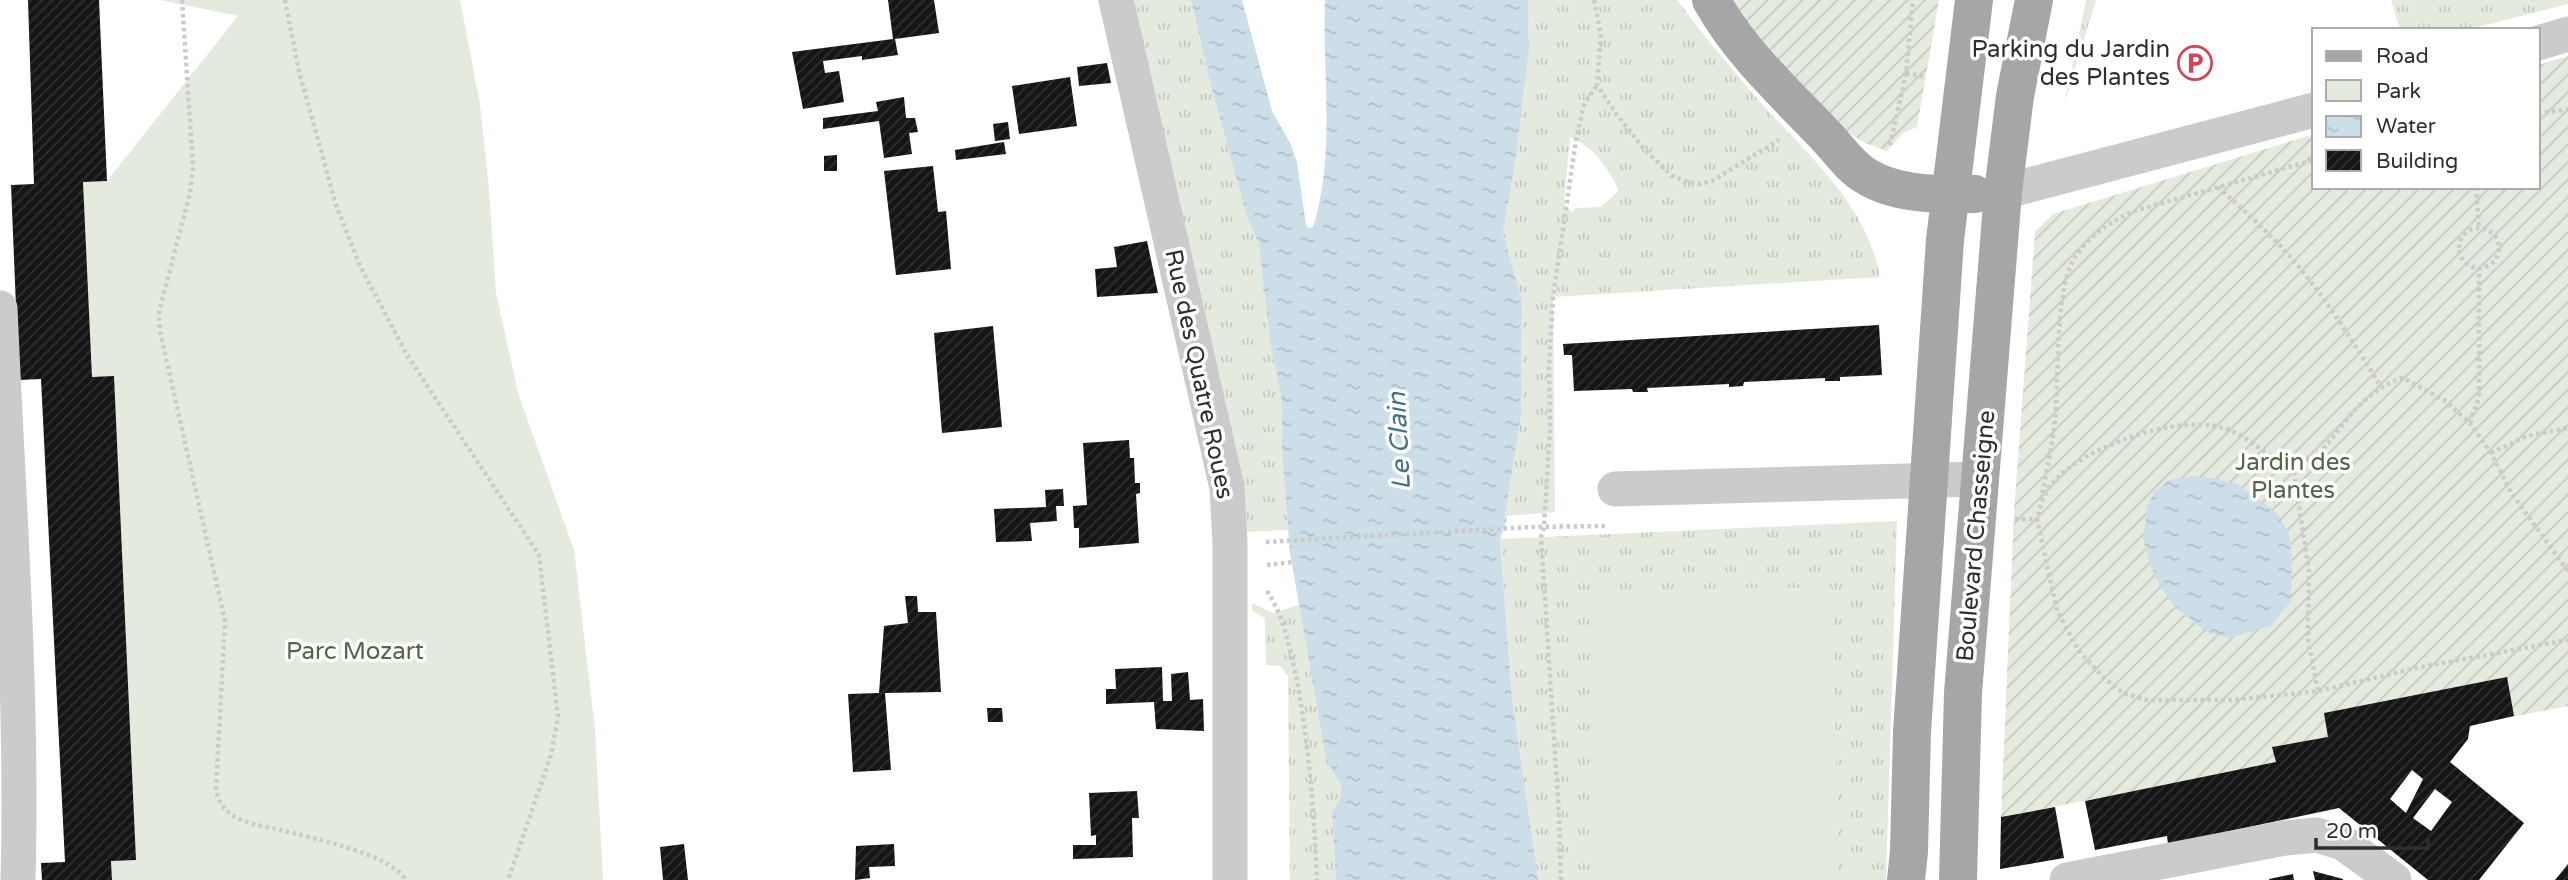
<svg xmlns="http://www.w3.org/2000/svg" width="2568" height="880" font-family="'Varela Round',sans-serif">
<defs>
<pattern id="grass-tufts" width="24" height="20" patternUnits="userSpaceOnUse" patternTransform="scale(1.75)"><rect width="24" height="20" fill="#e5eade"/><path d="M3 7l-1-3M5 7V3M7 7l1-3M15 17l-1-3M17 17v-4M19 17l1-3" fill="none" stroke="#c5c9bf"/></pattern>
<pattern id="garden-furrows" width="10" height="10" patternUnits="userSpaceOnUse" patternTransform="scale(1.75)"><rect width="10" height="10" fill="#e5eade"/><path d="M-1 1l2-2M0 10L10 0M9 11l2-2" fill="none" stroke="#c5c9bf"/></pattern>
<pattern id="water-ripples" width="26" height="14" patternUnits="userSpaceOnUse" patternTransform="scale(1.75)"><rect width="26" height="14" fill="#ccdee8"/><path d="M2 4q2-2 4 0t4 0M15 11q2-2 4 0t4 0" fill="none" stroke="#b0bfc7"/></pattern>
<pattern id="building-hatch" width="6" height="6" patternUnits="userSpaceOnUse" patternTransform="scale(1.75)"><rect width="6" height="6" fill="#151515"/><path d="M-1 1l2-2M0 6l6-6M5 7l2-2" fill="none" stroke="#2f2f2f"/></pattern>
</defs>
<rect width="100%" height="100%" fill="#fff"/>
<path fill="url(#grass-tufts)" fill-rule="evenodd" d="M1131 0H1191L1210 82 1246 214 1259 245 1270 342 1282 402V449L1289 530 1245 532Z
M1528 0H1677C1704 36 1732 70 1762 104 1808 155 1868 206 1880 277L1553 297 1555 512 1507 516 1505 515 1521 417 1522 300 1503 233 1515 164 1529 50ZM1570 137C1595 147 1606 167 1619 190L1601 207 1576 208 1572 213 1564 203Z
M2086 0H2096L2064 105Z
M2391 0H2568V4L2466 30H2400Z
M1897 521 1886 880H1534L1512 699 1500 539Z
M1252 603 1273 613 1299 605 1326 759 1341 784 1340 798 1332 812 1336 880H1290L1288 676 1280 666 1266 665 1265 618 1252 611Z"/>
<path fill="#e5eade" d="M160 0H460L480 104 489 189 496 293 518 393 574 550 595 730 603 880H112L111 861 136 860 114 377H92L83 182 107 181 238 16Z
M1832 587 1839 880H1597L1591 591Z"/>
<path fill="url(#garden-furrows)" d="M1730 0H1939L1917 127 1903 133 1887 151 1865 143 1822 116Z
M2568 56V706L2001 817 2014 512 2035 232 2053 214 2314 134V187H2538V65Z"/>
<path fill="url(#water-ripples)" d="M1191 0H1242L1272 111 1291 145 1297 162 1306 225 1309 228 1313 227C1336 155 1322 75 1325 0H1528L1529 50 1515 164 1503 233 1522 300 1521 417 1505 515 1507 519 1500 539 1512 699 1538 880H1336L1332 812 1340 798 1341 785 1326 759 1290 553 1282 449V402L1270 342 1259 245 1246 214 1210 82Z
M2192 476 2215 478 2239 485 2277 513 2289 534 2292 557 2291 601 2271 626 2229 638 2207 632 2175 607 2160 586 2150 565 2143 539 2148 504 2156 490 2169 480Z"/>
<path fill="url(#building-hatch)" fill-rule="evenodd" d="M28 0H99L107 181 83 182 92 377 114 376 136 860 111 861 112 880H42L41 863 65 862 41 379 19 380 11 185 34 184Z
M888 0H934L939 33 895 39 898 55 862 60V56L823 61 825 73 839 71 844 102 803 109 792 52 893 39Z
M1107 63 1111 83 1079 86 1077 67Z
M1070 77 1077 126 1019 134 1012 86Z
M904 97 906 118H915L918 132 909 133 912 154 884 158 879 121 823 129V118L878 111 876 102Z
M1008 122 1010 139 995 141 993 124Z
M1004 142 1006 154 956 160 955 150Z
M837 155V171H824V156Z
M933 166 938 212 946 211 951 269 896 275 884 171Z
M1147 241 1158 293 1097 297 1095 269 1117 267 1114 247Z
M1879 325 1882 375 1840 377V381H1825V378L1744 382 1743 386 1729 387V384L1647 388 1648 392H1633L1632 389 1574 391 1572 355H1564L1563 344Z
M993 326 1002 427 942 433 934 333Z
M1129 440 1130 458H1134L1135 483H1140V493L1136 494 1139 543 1079 548V528H1074L1073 506 1087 505 1083 443Z
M1063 489 1064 506H1056L1057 521 1030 523 1032 541 996 542 994 509 1046 507 1045 490Z
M905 596H917L918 612H936L941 692 885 693 891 770 853 772 848 694 879 693 884 626 908 623Z
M1162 667 1163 701H1172L1171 674 1188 672 1190 700 1203 699 1204 731 1156 729 1154 702 1106 704V689H1116L1115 669Z
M2507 677 2514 716 2470 726 2468 739 2450 762 2524 823 2479 880H2428L2339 808 2168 844 2167 836 2095 850 2085 801 2276 762 2272 747 2328 737 2324 713ZM2412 770 2423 779 2406 813 2390 799ZM2435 789 2452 802 2431 831 2413 818Z
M987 708H1002L1003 722H988Z
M1137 791 1139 818H1132L1133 857 1073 859V845H1096V835L1091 836 1089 793Z
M2055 807 2064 858 2000 869 2001 817Z
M684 844 688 880H663L660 847Z
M894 844 895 866 869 867 870 878 855 880 856 846Z
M2568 864V880H2555Z
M2313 871 2343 879V880H2315Z
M2293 874 2294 880H2269V879Z"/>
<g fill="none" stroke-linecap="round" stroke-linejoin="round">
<path stroke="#cbcbcb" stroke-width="4.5" stroke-dasharray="3.5 3.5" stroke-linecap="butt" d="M182 0 193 167 190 193 159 312 160 331 225 621 216 790C222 822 255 824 281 830 311 838 391 854 406 880
M285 0 299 71 336 205 360 266 407 355 539 555 558 717 551 755 508 880
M1594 0 1601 35 1597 85 1617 115 1644 149 1672 176 1688 182 1699 184 1712 181 1779 140
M1906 73 1926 77
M2538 114 2568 109
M1890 145 1906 73 1913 0
M2218 187C2246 212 2275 238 2299 267 2330 305 2356 346 2381 387
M2476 187 2479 228
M2459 248a20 20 0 1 1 40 0a20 20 0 1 1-40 0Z
M2470 423 2479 397V268
M2491 453 2527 436 2568 428
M2293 465 2309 572 2308 639 2318 691
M2041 500C2046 474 2052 447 2055 420 2059 382 2055 291 2073 261 2087 237 2109 222 2134 211L2314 160
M2015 519H2037
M1266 542 1531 527 1607 526
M1267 565 1293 562
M2568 571 2512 494 2491 453 2470 423 2444 400 2403 378C2384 383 2367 397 2354 411 2333 433 2319 469 2283 464 2264 453 2245 434 2223 428 2177 414 2081 447 2051 485 2043 494 2040 508 2037 519L2057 611 2079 651 2101 675 2123 693 2146 700H2234L2318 691 2421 667 2568 640
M1267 591C1284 617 1289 645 1296 676 1309 743 1314 812 1317 880
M1561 880 1559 816 1541 537 1544 527 1550 430 1549 365 1553 297 1576 140 1584 105 1597 85"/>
<path stroke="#cbcbcb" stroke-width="35" d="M1116 0 1227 488 1230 543V880
M2538 43 2568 34
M2003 192 2314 110
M0 308C8 498 23 690 18 880
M1615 489 1981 479
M2067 880 2285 838 2317 835 2343 843 2394 880"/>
<path stroke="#a6a6a6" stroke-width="38" d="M1711 0C1740 52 1784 92 1824 134 1837 147 1850 167 1866 176 1896 195 1942 195 1975 194
M1906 880 1909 851 1912 732 1945 240 1974 0
M1958 880 1963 693 2003 192 2015 96 2034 0"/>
</g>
<defs>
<g id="parking-ring" transform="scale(1.75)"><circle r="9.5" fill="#fff" stroke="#d24454" stroke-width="1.5"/><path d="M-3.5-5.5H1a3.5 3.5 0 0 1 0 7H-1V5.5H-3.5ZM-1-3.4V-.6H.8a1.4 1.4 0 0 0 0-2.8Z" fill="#d24454"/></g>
</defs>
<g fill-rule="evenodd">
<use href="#parking-ring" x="2195" y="63"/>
</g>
<g text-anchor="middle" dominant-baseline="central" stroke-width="7" stroke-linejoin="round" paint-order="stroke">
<g font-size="24" fill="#2e2e2e" stroke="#fff" text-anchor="end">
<text x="2170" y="49">Parking du Jardin<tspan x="2170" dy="28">des Plantes</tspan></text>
</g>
<g font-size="24" fill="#2e2e2e" stroke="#fff">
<text transform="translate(1199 374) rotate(78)">Rue des Quatre Roues</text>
<text transform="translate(1976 536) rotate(-85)">Boulevard Chasseigne</text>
</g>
<g font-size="24" fill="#536541" stroke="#fff">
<text x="2293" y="462">Jardin des<tspan x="2293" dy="28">Plantes</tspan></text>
<text x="355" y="651">Parc Mozart</text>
</g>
<g font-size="26" font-style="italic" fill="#457087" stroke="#fff">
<text transform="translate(1399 441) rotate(-93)">Le Clain</text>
</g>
</g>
<rect x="2312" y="28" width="228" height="161" fill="#ffffff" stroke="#ababab" stroke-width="2"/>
<rect x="2326" y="51" width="35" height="10" fill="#a6a6a6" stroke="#ababab" stroke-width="2"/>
<text x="2376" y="63" font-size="21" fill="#2e2e2e">Road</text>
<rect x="2326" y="80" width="35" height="21" fill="#e5eade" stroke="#ababab" stroke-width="2"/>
<text x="2376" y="98" font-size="21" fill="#2e2e2e">Park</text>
<rect x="2326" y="116" width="35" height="21" fill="url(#water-ripples)" stroke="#ababab" stroke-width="2"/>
<text x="2376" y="133" font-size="21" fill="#2e2e2e">Water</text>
<rect x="2326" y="150" width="35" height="21" fill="url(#building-hatch)" stroke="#ababab" stroke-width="2"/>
<text x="2376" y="168" font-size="21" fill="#2e2e2e">Building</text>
<path d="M2316 838v10h112v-10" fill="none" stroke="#2e2e2e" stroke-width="3.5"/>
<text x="2326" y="838" font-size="21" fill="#2e2e2e" stroke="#ffffff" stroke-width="5" paint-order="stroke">20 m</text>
</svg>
